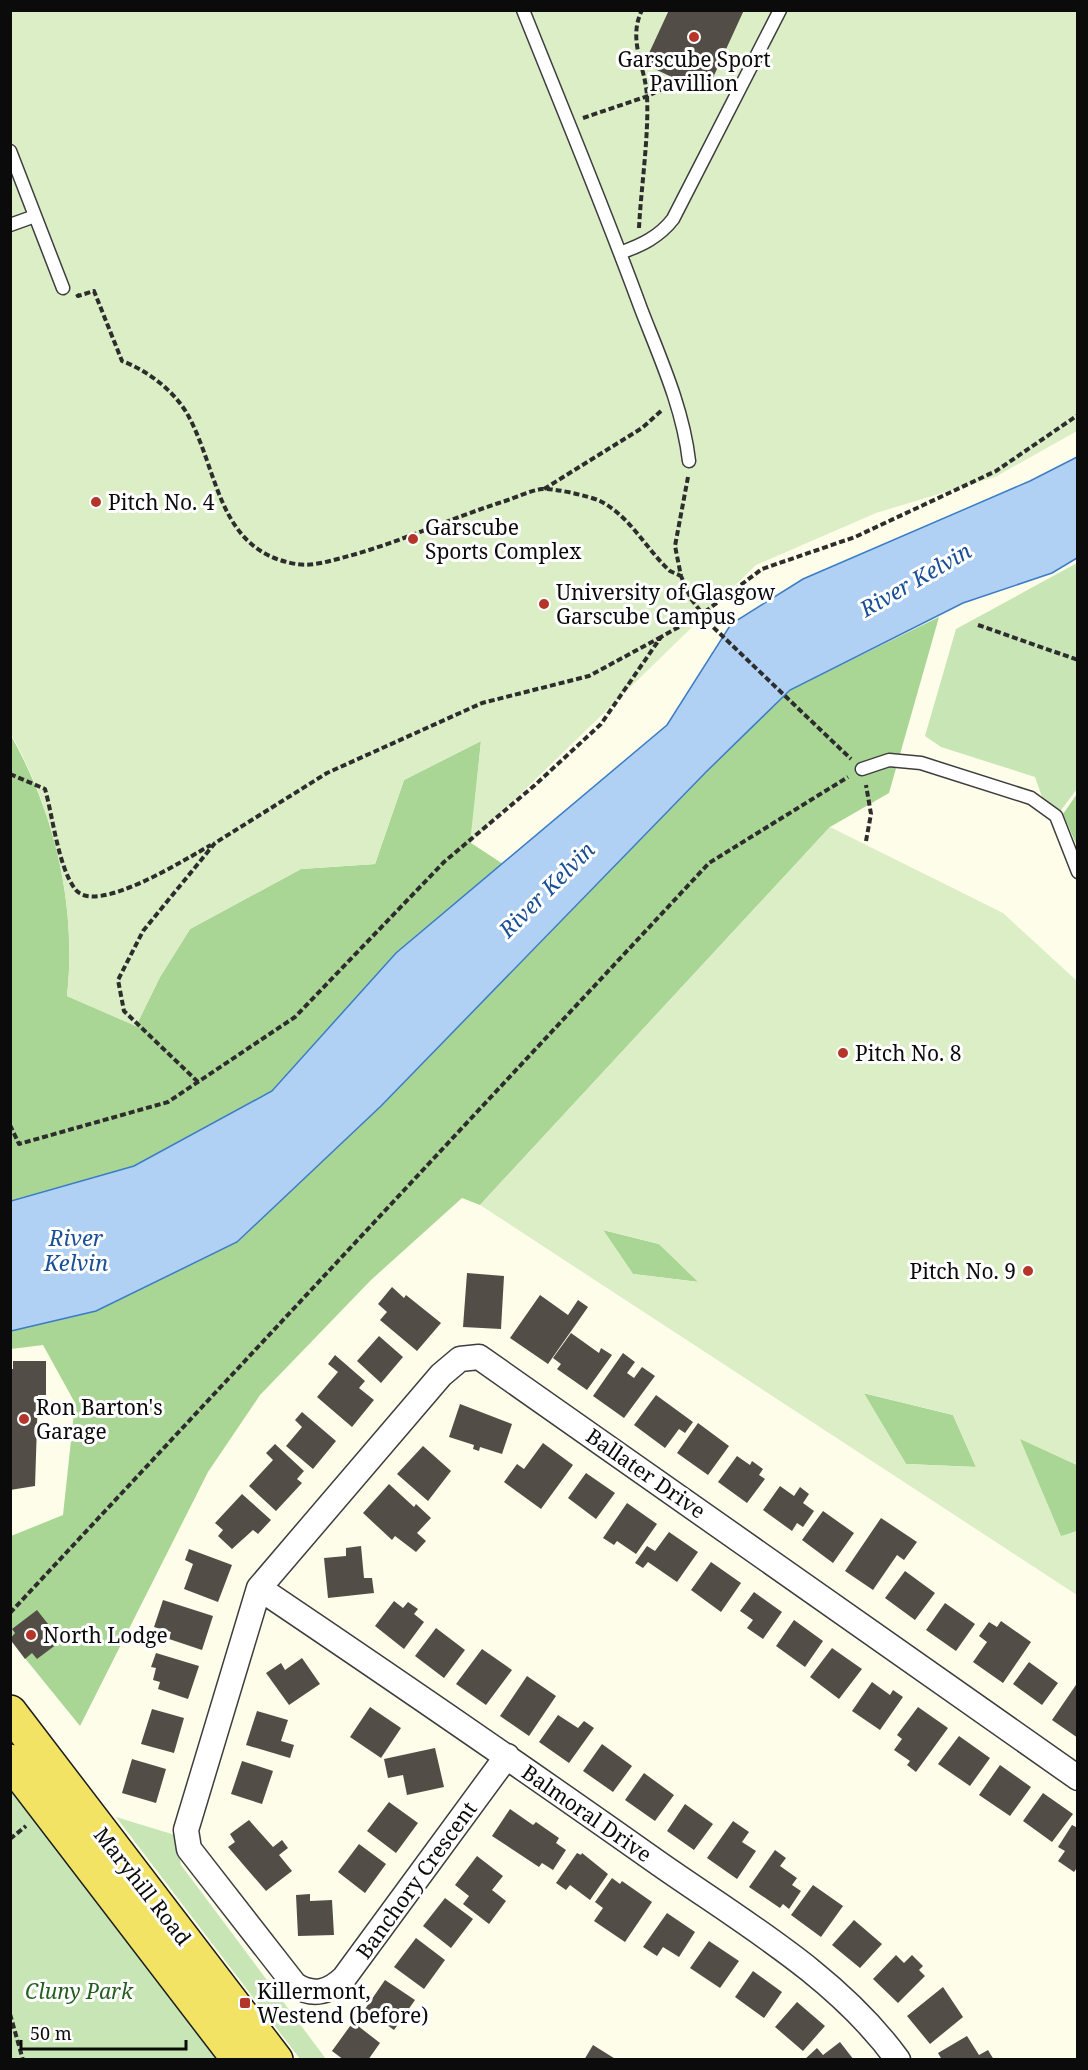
<svg xmlns="http://www.w3.org/2000/svg" width="1088" height="2070" font-family="'Noto Serif',serif">
<rect width="100%" height="100%" fill="#fefde9"/>
<path fill="#c8e6b5" d="M1077 563V789L1058 814 1042 797 1035 777 941 747 925 736 956 629Z
M11 1788 216 2059H11Z
M116 1817 175 1835 181 1865 326 2059H300Z"/>
<path fill="#aad695" d="M939 617 889 793 830 827 480 1205 462 1198 371 1280 260 1395 208 1472 80 1726 11 1641V1536L63 1515 75 1403 43 1345 11 1349 10 1331 96 1311 237 1242 381 1106 706 772 790 690Z
M10 734C55 813 77 906 67 996L136 1026 160 977 190 929 301 869 375 864 404 780 481 741 471 843 503 864 396 953 272 1091 134 1166 11 1201Z
M1077 794V846L1063 814Z
M603 1230 659 1244 699 1282 633 1274Z
M863 1393 953 1415 976 1467 906 1464Z
M1019 1438 1077 1465V1531L1061 1537Z"/>
<path fill="#dbeec6" fill-rule="evenodd" d="M11 11H1077V431L995 477 876 513 756 565 470 843 481 741 404 780 375 864 301 869 190 929 160 977 136 1026 67 996C77 906 55 813 11 734Z
M830 827 1003 913 1077 981V1465L1020 1439 1061 1536 1077 1531V1595L480 1205ZM603 1230 659 1244 698 1282 633 1274ZM864 1393 953 1415 976 1467 906 1464Z"/>
<path fill="#b0d1f3" stroke="#3a7cc7" stroke-width="1.5" d="M1077 457V558L1052 573 963 603 790 690 706 772 381 1106 237 1242 96 1311 11 1331V1201L134 1166 272 1091 396 953 667 725 731 624 803 579 1030 481Z"/>
<path fill="#534d47" d="M669 10H744L706 93 644 64Z
M467 1273 504 1276 501 1329 463 1327Z
M392 1287 404 1298 406 1295 441 1323 417 1351 380 1320 387 1312 378 1304Z
M540 1295 568 1315 578 1300 588 1307 548 1364 510 1338Z
M571 1333 599 1353 601 1348 612 1355 587 1390 557 1369 561 1364 553 1358Z
M379 1336 403 1357 381 1383 357 1361Z
M623 1353 635 1362 627 1373 634 1378 642 1367 655 1376 624 1418 593 1396Z
M335 1355 365 1381 359 1388 374 1400 352 1427 317 1397 338 1372 328 1364Z
M13 1361H46V1395H38L35 1486 10 1490V1369H13Z
M656 1395 693 1422 685 1433 679 1429 665 1448 634 1425Z
M460 1404 512 1424 502 1454 480 1447 479 1451 473 1449 474 1445 449 1437Z
M302 1412 336 1441 313 1469 286 1446 302 1427 295 1420Z
M698 1423 729 1446 708 1475 677 1453Z
M543 1443 573 1465 541 1509 504 1482 517 1464 524 1469Z
M275 1444 304 1471 297 1479 302 1483 276 1511 249 1486 273 1460 266 1453Z
M423 1446 451 1471 428 1501 397 1474Z
M737 1456 750 1465 752 1461 763 1469 759 1475 765 1479 747 1503 718 1482Z
M586 1473 615 1493 596 1519 568 1498Z
M389 1484 414 1507 416 1504 431 1518 417 1533 426 1541 416 1552 395 1536 392 1540 363 1513Z
M780 1486 794 1496 800 1487 809 1494 803 1503 814 1511 803 1527 797 1523 792 1531 763 1510Z
M242 1494 271 1520 258 1534 253 1530 232 1549 218 1536 223 1530 215 1523Z
M627 1503 657 1524 636 1554 617 1541 614 1545 603 1538Z
M823 1511 854 1533 833 1563 802 1540Z
M881 1518 917 1542 904 1560 897 1555 873 1590 845 1571Z
M669 1532 698 1552 677 1582 648 1562 643 1568 635 1563 647 1546 655 1551Z
M361 1546 364 1578H372L374 1593 328 1598 324 1558 346 1556V1548Z
M189 1549 232 1565 218 1602 184 1589 193 1564 185 1560Z
M711 1562 741 1583 721 1612 691 1590Z
M905 1571 935 1593 915 1620 885 1598Z
M754 1592 782 1612 763 1639 747 1628 753 1620 740 1611Z
M163 1600 213 1616 202 1650 169 1639 171 1632 154 1627Z
M394 1601 403 1608 408 1602 418 1609 414 1614 424 1622 404 1649 375 1626Z
M945 1603 975 1624 956 1651 926 1630Z
M37 1610 52 1629 48 1633 57 1644 37 1659 32 1653 25 1659 10 1639 15 1633 12 1629Z
M794 1620 823 1641 805 1667 776 1646Z
M1001 1621 1031 1642 1003 1683 973 1662 987 1642 979 1636 989 1622 997 1627Z
M436 1628 465 1650 444 1678 415 1656Z
M832 1648 862 1669 839 1699 810 1677Z
M482 1649 512 1670 486 1705 456 1684Z
M156 1653 199 1666 188 1699 158 1689 160 1682 153 1680 156 1668 151 1667Z
M302 1658 320 1684 289 1705 266 1673 281 1663 285 1670Z
M1029 1662 1058 1683 1042 1705 1013 1684Z
M527 1676 556 1696 529 1736 500 1716Z
M872 1682 890 1695 893 1690 903 1697 880 1730 852 1711Z
M1078 1682V1738L1052 1720Z
M370 1707 401 1728 381 1758 350 1737Z
M918 1707 948 1728 916 1772 907 1765 910 1761 894 1750 902 1739 897 1735Z
M152 1709 184 1718 174 1753 141 1744Z
M257 1711 288 1720 281 1741 294 1745 290 1758 246 1745Z
M558 1715 578 1728 584 1721 594 1728 569 1763 539 1742Z
M959 1736 990 1758 970 1786 938 1764Z
M602 1744 632 1766 613 1792 583 1771Z
M435 1748 444 1787 407 1795 403 1775 388 1778 384 1759Z
M132 1759 166 1769 156 1803 122 1793Z
M242 1761 273 1771 262 1804 231 1794Z
M1000 1765 1031 1787 1010 1816 979 1795Z
M644 1773 674 1795 655 1821 625 1800Z
M1043 1793 1073 1814 1052 1842 1023 1821Z
M389 1802 418 1823 396 1853 367 1831Z
M685 1804 713 1824 694 1850 667 1831Z
M510 1809 533 1825 536 1822 559 1838 556 1843 566 1850 553 1870 542 1863 539 1867 492 1836Z
M249 1820 273 1847 282 1840 288 1848 279 1855 292 1871 266 1891 228 1847 235 1842 230 1834Z
M733 1821 749 1832 742 1842 756 1851 737 1879 707 1858Z
M1072 1825 1078 1828V1866L1074 1872 1058 1861 1065 1851 1058 1847Z
M359 1844 386 1864 365 1893 338 1872Z
M775 1850 786 1858 780 1866 797 1878 792 1885 801 1891 789 1909 783 1904 780 1908 749 1887Z
M577 1853 581 1855 582 1853 608 1874 590 1900 570 1885 566 1890 556 1883Z
M477 1856 503 1876 492 1890 506 1901 489 1924 463 1904 469 1896 455 1885Z
M612 1878 620 1884 622 1881 652 1902 625 1942 594 1921 603 1908 595 1902Z
M813 1885 843 1906 821 1937 791 1915Z
M310 1894V1901L332 1900 334 1935 298 1936 296 1895Z
M445 1898 473 1919 451 1948 423 1926Z
M667 1913 695 1932 679 1957 663 1947 657 1956 643 1947Z
M854 1920 882 1944 860 1968 832 1945Z
M416 1938 445 1960 424 1989 394 1967Z
M709 1941 739 1961 720 1988 690 1968Z
M896 1955 904 1963 912 1955 923 1966 919 1970 925 1976 898 2003 873 1979Z
M753 1971 782 1992 764 2018 735 1997Z
M385 1980 415 2000 394 2030 365 2009Z
M943 1987 963 2017 930 2044 907 2016Z
M797 2002 825 2026 803 2051 775 2027Z
M353 2022 380 2043 368 2060H344L332 2051Z
M967 2036 979 2055 988 2050 994 2060H942L938 2053Z
M840 2042 854 2060H804L817 2048 823 2055Z
M593 2045 617 2060H584Z"/>
<g fill="none" stroke-linecap="round" stroke-linejoin="round">
<g stroke="#3e3e3e" stroke-width="15">
<path id="lane" d="M523 10C563 110 604 208 641 309 660 358 683 408 689 461
M10 151 63 288
M10 225 35 216
M620 253C642 245 659 237 673 219L780 10
M862 769 889 760 921 763 1031 798 1056 816 1078 872"/>
</g>
<g stroke="#3e3e3e" stroke-width="27">
<path id="street" d="M259 1588C394 1679 528 1771 661 1865 744 1923 838 1977 898 2060
M507 1756 344 1978C329 1992 314 1997 295 1985L189 1849 186 1830 259 1588 441 1375 460 1359 479 1357 1078 1778"/>
</g>
<g stroke="#1c1c1c" stroke-width="36">
<path id="primary" d="M10 1712 276 2060
M10 1761 239 2060"/>
</g>
<path stroke="#2d2d2d" stroke-width="4" stroke-dasharray="6 3" stroke-linecap="butt" d="M583 118 648 96 680 80
M639 228C641 188 649 136 647 97 646 68 627 40 642 10
M77 294 78 296 94 291 122 361C149 371 177 393 190 419 219 475 219 551 296 564 313 567 333 560 349 556 400 542 449 519 499 503 513 499 528 491 542 489 554 488 589 496 600 501 630 516 646 549 670 571L681 576
M688 477 675 546 681 576 691 599 713 627 851 759
M544 489 642 428 662 410
M978 625 1078 660
M10 774 45 789C53 817 58 866 75 889 95 917 187 858 211 845
M866 841 871 814 866 785
M198 1082 124 1011 118 980 143 931 215 843 327 773 482 703 589 676 661 637
M10 1125 19 1144 168 1102 295 1017 444 862 535 785 601 724 661 637 702 614 762 569 855 537 996 471 1078 415
M10 1613 709 863 848 777
M10 1839 26 1826
M10 2014 23 2060"/>
<use href="#lane" stroke="#fff" stroke-width="12"/>
<use href="#street" stroke="#fff" stroke-width="24"/>
<use href="#primary" stroke="#f3e364" stroke-width="33"/>
</g>
<g fill="#b43529" stroke="#fff" stroke-width="2">
<circle cx="694" cy="37" r="6"/>
<circle cx="96" cy="502" r="6"/>
<circle cx="413" cy="539" r="6"/>
<circle cx="544" cy="604" r="6"/>
<circle cx="843" cy="1053" r="6"/>
<circle cx="1028" cy="1271" r="6"/>
<circle cx="24" cy="1419" r="6"/>
<circle cx="31" cy="1635" r="6"/>
<rect x="239" y="1997" width="12" height="12" rx="3"/>
</g>
<g text-anchor="middle" dominant-baseline="central" stroke-width="6" stroke-linejoin="round" paint-order="stroke">
<g font-size="21" fill="#0b0b0b" stroke="#fff" text-anchor="start">
<text x="694" y="59" text-anchor="middle">Garscube Sport<tspan x="694" dy="24">Pavillion</tspan></text>
<text x="108" y="502">Pitch No. 4</text>
<text x="425" y="527">Garscube<tspan x="425" dy="24">Sports Complex</tspan></text>
<text x="556" y="592">University of Glasgow<tspan x="556" dy="24">Garscube Campus</tspan></text>
<text x="855" y="1053">Pitch No. 8</text>
<text x="1016" y="1271" text-anchor="end">Pitch No. 9</text>
<text x="36" y="1407">Ron Barton's<tspan x="36" dy="24">Garage</tspan></text>
<text x="43" y="1635">North Lodge</text>
<text x="257" y="1991">Killermont,<tspan x="257" dy="24">Westend (before)</tspan></text>
</g>
<g font-size="21" fill="#0b0b0b" stroke="#fff">
<text transform="translate(646 1473) rotate(35)">Ballater Drive</text>
<text transform="translate(587 1813) rotate(35)">Balmoral Drive</text>
<text transform="translate(416 1880) rotate(-54)">Banchory Crescent</text>
<text transform="translate(143 1886) rotate(52)">Maryhill Road</text>
</g>
<g font-size="21" font-style="italic" fill="#235f1e" stroke="#fff">
<text x="79" y="1991">Cluny Park</text>
</g>
<g font-size="22" font-style="italic" fill="#1a5096" stroke="#fff">
<text transform="translate(915 579) rotate(-30)">River Kelvin</text>
<text transform="translate(546 889) rotate(-45)">River Kelvin</text>
<text x="76" y="1237">River<tspan x="76" dy="25">Kelvin</tspan></text>
</g>
</g>
<rect width="1088" height="2070" fill="none" stroke="#0b0b0b" stroke-width="24"/>
<path d="M21 2040v9h165v-9" fill="none" stroke="#0b0b0b" stroke-width="3"/>
<text x="30" y="2040" font-size="18" fill="#0b0b0b" stroke="#ffffff" stroke-width="4.5" paint-order="stroke">50 m</text>
</svg>
